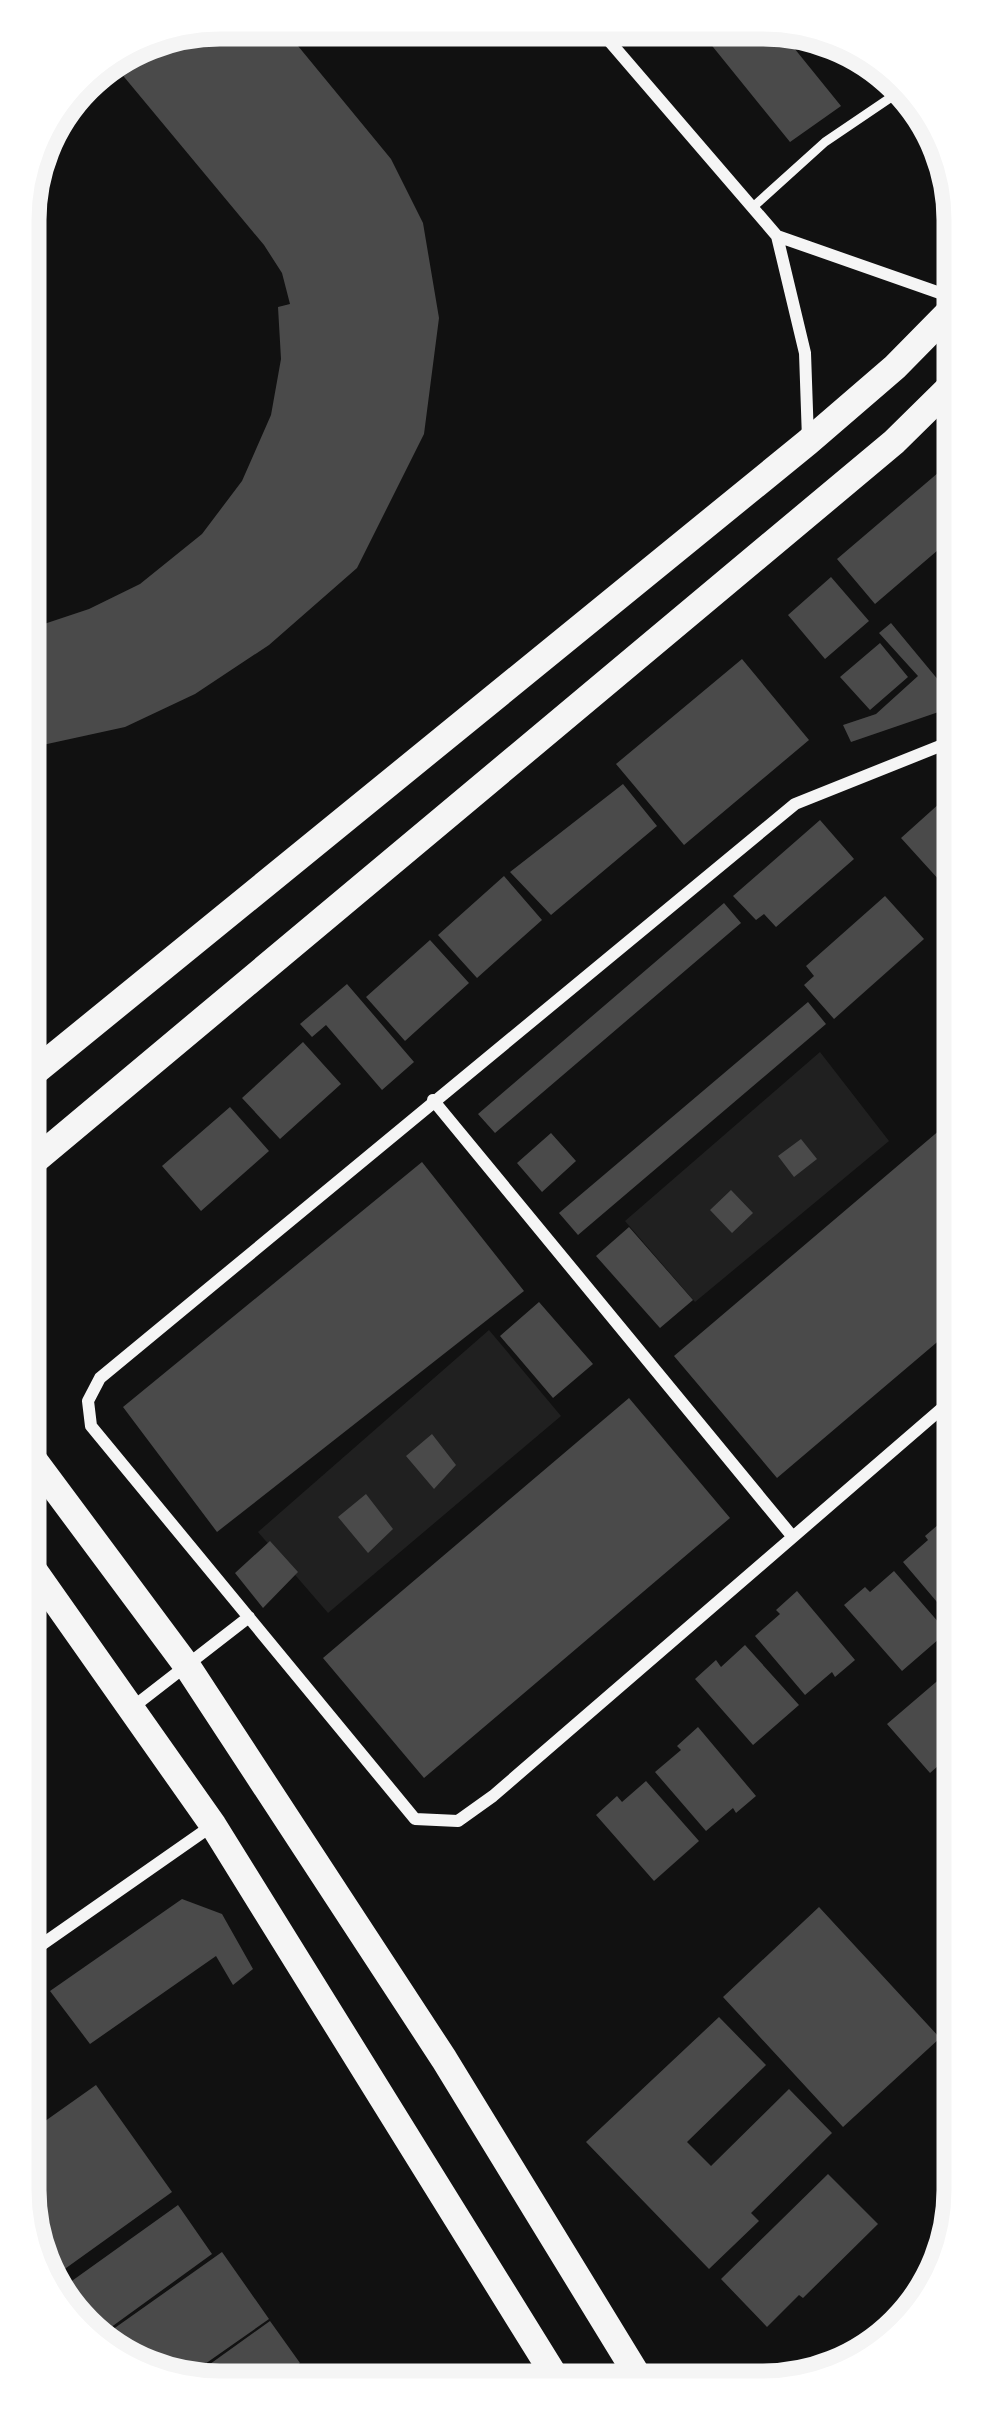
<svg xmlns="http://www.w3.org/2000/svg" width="983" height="2410" font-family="'Work Sans',sans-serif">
<rect width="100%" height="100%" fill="#111"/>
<path fill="#202020" d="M820 1052 889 1141 695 1302 625 1221Z
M489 1330 561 1416 328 1613 258 1532Z"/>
<path fill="#4a4a4a" d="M220 18H275L391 159 423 223 439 318 424 434 357 568 269 645 195 694 125 727 38 746 20 745V632L89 609 140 584 202 534 242 481 271 415 281 359 278 307 290 304 282 273 264 245 110 60Z
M692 21 773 22 841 106 790 142Z
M959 455V532L875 604 837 559Z
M831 577 869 621 825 659 788 615Z
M891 623 959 705 851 742 843 725 876 714 918 676 879 633Z
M880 643 908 677 870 710 840 677Z
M742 659 809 740 684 845 616 764Z
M623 784 657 826 551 915 510 872Z
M960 785 961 883 950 892 901 838Z
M820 820 854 859 776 927 764 914 756 920 733 896Z
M504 876 542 920 477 978 438 935Z
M885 896 924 939 834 1019 804 985 814 976 806 966Z
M724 903 741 923 495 1133 478 1114Z
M430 940 469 983 405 1041 366 997Z
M347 984 414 1062 382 1090 326 1025 312 1037 300 1024Z
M808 1002 826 1024 578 1235 559 1213Z
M303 1042 341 1084 280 1139 242 1098Z
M230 1107 269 1151 201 1211 162 1166Z
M961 1112 962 1321 777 1478 674 1356Z
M551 1133 576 1161 542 1192 517 1163Z
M801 1139 817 1159 794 1177 778 1156Z
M422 1162 524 1291 217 1532 123 1407Z
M731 1190 753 1213 732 1233 710 1210Z
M629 1227 693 1300 660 1328 596 1256Z
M539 1302 593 1364 553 1398 500 1336Z
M629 1398 730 1518 424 1778 323 1658Z
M432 1434 456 1465 434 1489 406 1456Z
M366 1494 393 1529 368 1553 338 1517Z
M946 1518 963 1537V1614L954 1622 903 1562 928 1540 925 1536Z
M270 1541 298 1572 263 1608 235 1573Z
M894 1571 947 1632 902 1671 844 1605 865 1587 870 1592Z
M797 1591 855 1660 835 1677 832 1672 805 1695 755 1636 780 1614 776 1610Z
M745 1645 799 1705 753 1745 695 1679 716 1660 721 1667Z
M963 1659V1744L930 1773 887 1724Z
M698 1727 756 1796 736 1813 733 1808 706 1831 655 1772 681 1750 677 1746Z
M646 1781 699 1841 654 1881 596 1815 617 1796 622 1802Z
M182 1899 222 1914 253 1969 233 1985 216 1956 90 2044 50 1991Z
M819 1907 940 2038 843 2127 723 1997Z
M719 2017 766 2065 687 2142 711 2166 789 2089 832 2133 751 2213 759 2221 709 2269 586 2142Z
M96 2085 172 2192 48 2281 25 2242 24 2136Z
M828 2174 878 2224 803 2298 799 2295 767 2327 721 2279Z
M178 2205 212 2254 92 2341 78 2333 55 2293Z
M222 2252 269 2319 175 2385 95 2342Z
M919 2272 938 2274 923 2314 915 2319Z
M270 2321 300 2363 266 2388 178 2387Z"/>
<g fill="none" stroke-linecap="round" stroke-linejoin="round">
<path stroke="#f5f5f5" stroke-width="9" d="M753 207 825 142 890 98 898 73"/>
<path stroke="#f5f5f5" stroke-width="12" d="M592 21 777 236 805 353 808 439
M777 236 957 299
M960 738 795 804 100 1378 88 1401 91 1426 415 1819 458 1821 493 1796 962 1391
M433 1100 792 1536
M133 1707 249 1617
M24 1957 213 1825"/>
<path stroke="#f5f5f5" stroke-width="27" d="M21 1083 808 442 895 367 959 302
M21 1172 894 442 959 378
M22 1444 187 1666 444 2059 644 2386
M23 1555 213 1825 561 2386"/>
</g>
<path d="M0 0H983V2410H0ZM220 39H763A181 181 0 0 1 944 220V2190A181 181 0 0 1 763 2371H220A181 181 0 0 1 39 2190V220A181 181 0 0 1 220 39Z" fill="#fff" fill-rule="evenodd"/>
<path fill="none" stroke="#f5f5f5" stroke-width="15" d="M220 39H763A181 181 0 0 1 944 220V2190A181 181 0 0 1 763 2371H220A181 181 0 0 1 39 2190V220A181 181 0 0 1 220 39Z"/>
</svg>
